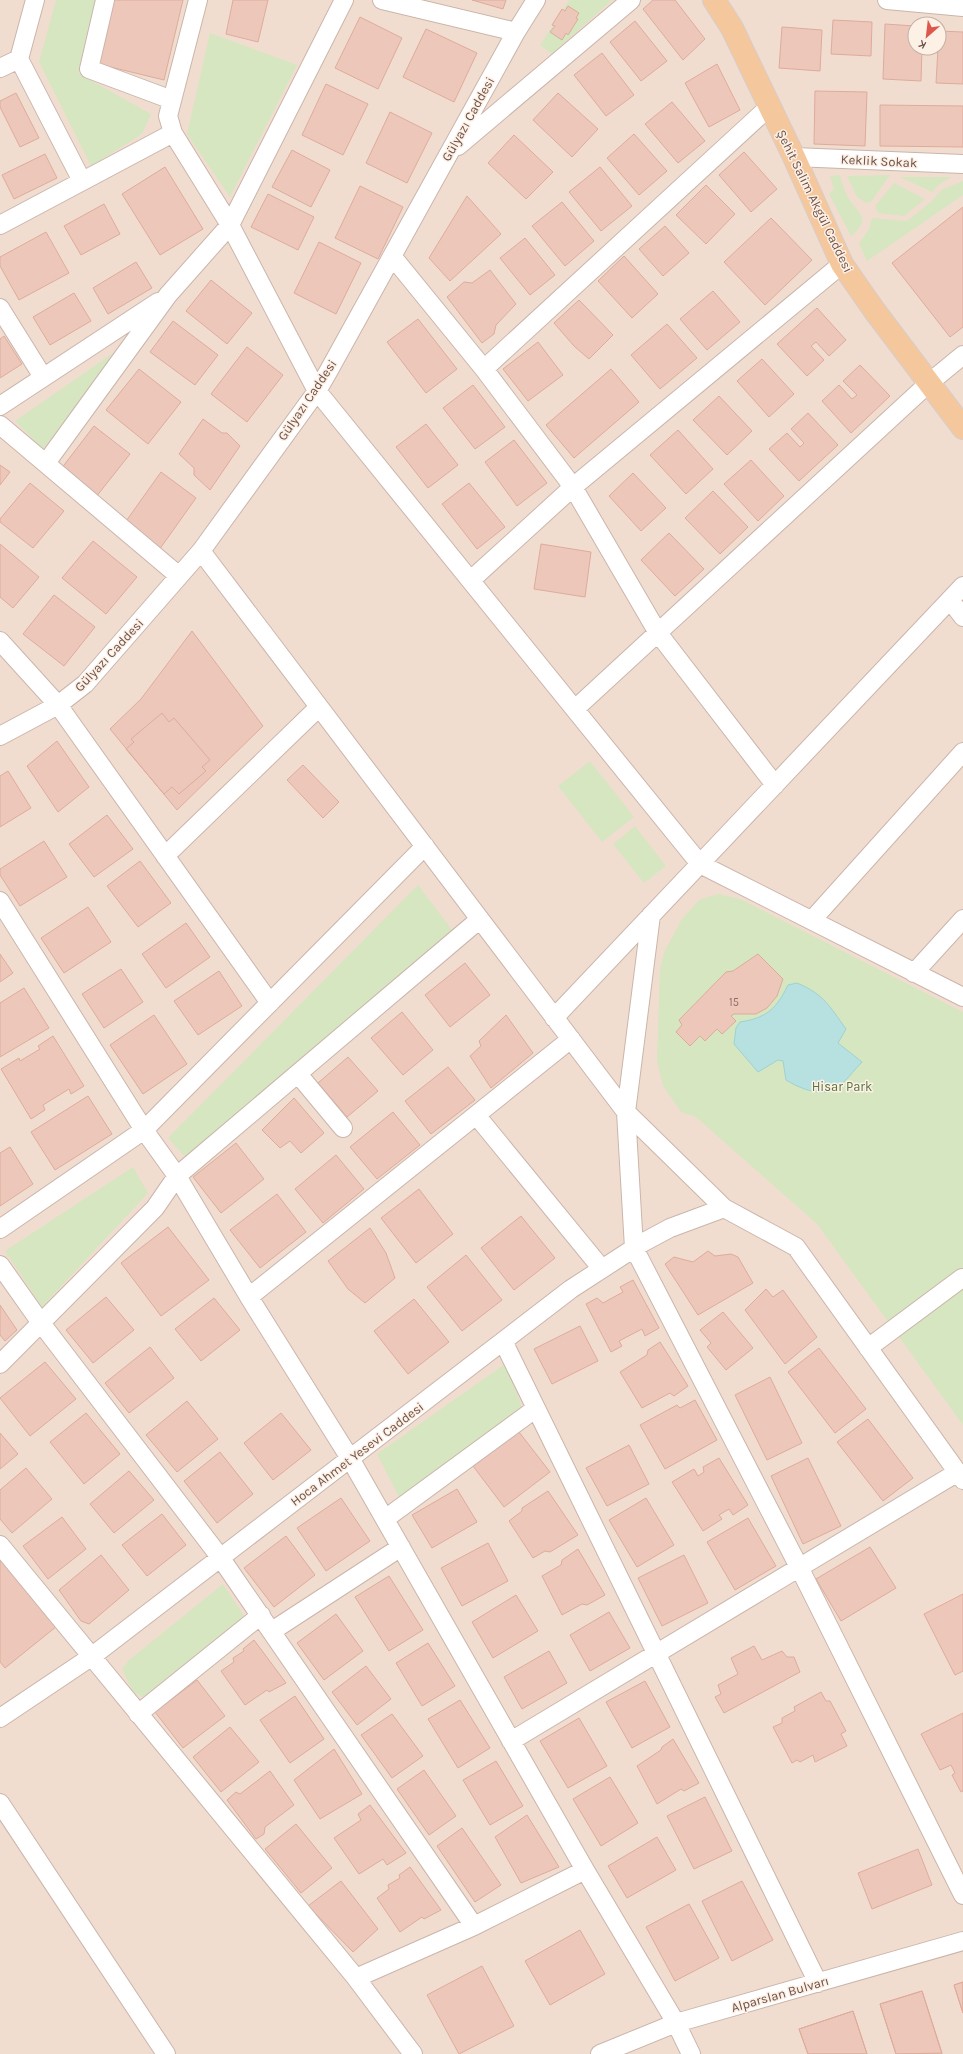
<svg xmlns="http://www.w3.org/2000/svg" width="963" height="2054" font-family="Karla,sans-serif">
<rect width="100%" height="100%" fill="#faece0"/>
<path fill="#f1ddcf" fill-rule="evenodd" d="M0 0H963V2054H0ZM915 24H939V48H915Z"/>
<path fill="#d5e6c0" d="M56 0H95L78 73 151 114 142 134 91 166 39 62Z
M569 0H612L552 54 540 45Z
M210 33 297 65 230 197 187 134Z
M840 175C842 182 844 190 848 197 857 214 874 217 851 236L829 194 834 189 830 176Z
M890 175 871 202 866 203 857 197 847 176Z
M900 177H952L941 183 932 192Z
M963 181V195L867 261 859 244 869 229 872 218 907 221 932 201 941 190Z
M894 183 925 199 904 216 878 213 875 206Z
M119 349 43 449 15 421Z
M590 761 634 817 602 842 558 786Z
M635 826 666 866 644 883 613 844Z
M418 885 452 930 185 1157 168 1138Z
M718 894 740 899 963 1012V1425L817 1224 696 1117 681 1112 663 1086 657 1061 660 968 665 950 682 919 699 900Z
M133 1167 148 1193 42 1307 5 1251Z
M505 1364 522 1407 399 1497 377 1454Z
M223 1584 244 1616 143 1697 133 1692 122 1669 128 1661Z"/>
<path fill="#b7e1e1" stroke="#9ed2d2" d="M797 983C824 994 830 1007 846 1029L838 1043 862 1062C854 1070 845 1083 835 1089 820 1097 799 1088 786 1080L783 1061 778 1060 758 1072 734 1044 736 1028 740 1022C767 1018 777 1008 788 985Z"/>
<path fill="#edc7ba" stroke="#deab9b" d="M113 0H183L164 80 98 64Z
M233 0H268L258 42 226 34Z
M472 0H506L503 9Z
M653 0H675L705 39 683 60 643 9Z
M568 6 579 13 576 18 578 19 568 35 566 33 562 40 550 32 555 26 552 25 562 9 565 11Z
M360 17 402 38 378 89 335 68Z
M833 20 872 22 871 56 831 54Z
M635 21 667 61 641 81 610 42Z
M885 24 915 26V48H922L921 81 883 79Z
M782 27 822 30 820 71 779 68Z
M426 29 477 53 454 102 403 77Z
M939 31 963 32V84L936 83Z
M602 53 634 95 606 116 574 75Z
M717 64 740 110 709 127 685 83Z
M326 84 368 104 343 155 302 135Z
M815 91 867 92 865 146 814 144Z
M16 93 39 138 20 147 0 107V101Z
M558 93 598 129 572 157 533 120Z
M672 102 705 141 678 163 645 124Z
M880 105 963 106V147L880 146Z
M390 112 432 133 407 183 366 163Z
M634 134 667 171 639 195 607 158Z
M514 135 553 172 526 199 488 163Z
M292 150 330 170 311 207 272 187Z
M744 152 777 189 751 212 719 175Z
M45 154 57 178 14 199 2 175Z
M165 167 203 229 160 255 122 194Z
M600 167 632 206 601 231 569 192Z
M706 185 735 214 706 244 676 215Z
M360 186 403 207 378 259 335 238Z
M268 194 314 217 298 250 251 227Z
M467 196 501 234 450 281 429 258Z
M562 202 594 241 565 266 532 226Z
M104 204 120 234 81 255 64 226Z
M963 207V327L950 337 892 263Z
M771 218 812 260 765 305 724 262Z
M665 226 689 253 663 276 639 249Z
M46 232 69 273 19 300 0 266V257Z
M525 238 555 275 530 295 500 258Z
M319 242 361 263 336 314 294 293Z
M624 256 658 294 632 318 598 281Z
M136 262 152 288 108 314 93 288Z
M490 270 516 304 496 325 494 334 482 343 447 297 464 282 472 283Z
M211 280 252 313 227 344 186 311Z
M713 291 740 322 707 350 680 319Z
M74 293 91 321 50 345 33 317Z
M579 300 613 335 589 359 574 346 554 323Z
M817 308 846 340 829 356 816 342 811 346 824 360 807 376 777 344Z
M418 319 457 369 426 393 387 342Z
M173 321 218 355 195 385 150 352Z
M667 324 697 358 660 389 631 355Z
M4 336 22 364 0 378V339Z
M538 342 563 375 528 401 503 369Z
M247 347 283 375 247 422 211 394Z
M762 359 794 394 769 417 737 381Z
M860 365 890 396 851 433 822 401 839 385 852 399 857 395 843 381Z
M139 369 181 402 148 444 106 410Z
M611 369 639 402 574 458 546 425Z
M473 385 505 427 475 449 443 408Z
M719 396 752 431 727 455 693 420Z
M808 413 838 445 799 481 769 449 787 433 800 447 804 443 791 429Z
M203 419 222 433H227L240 446 210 490 194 475V468L179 454Z
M426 424 458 465 428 488 396 447Z
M94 426 130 454 96 497 61 469Z
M678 430 713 469 686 494 650 455Z
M514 440 547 483 517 506 485 462Z
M751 460 784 496 758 521 724 484Z
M0 465 10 472 0 485Z
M161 472 196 498 159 550 124 524Z
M633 473 666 508 641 531 609 496Z
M30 483 64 511 33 548 0 522V519Z
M469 483 505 527 477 549 442 504Z
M713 491 748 527 720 554 685 518Z
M669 533 704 569 675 596 641 560Z
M93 541 137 577 106 614 62 578Z
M0 544 39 577 13 608 0 597Z
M541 544 591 552 585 597 534 589Z
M54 595 95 627 64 666 23 634Z
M192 631 263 726 177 810 110 729 141 699Z
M162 713 169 722 174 718 210 760 202 767 206 771 179 794 172 787 164 794 126 749 134 742 131 739Z
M57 741 89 787 58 812 27 766Z
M303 765 339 802 323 818 287 780Z
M8 771 31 808 0 827V776Z
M107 815 133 849 94 877 69 844Z
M44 841 67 877 20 906 0 875V869Z
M140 861 171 903 138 927 107 886Z
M88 907 111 942 64 973 41 938Z
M186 923 210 957 166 988 142 954Z
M0 954 13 973 0 982Z
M758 954 783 979 777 996 767 1008 756 1014H734L731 1016 736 1021 722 1034 717 1029 705 1041 700 1036 690 1046 676 1032 682 1025 679 1020 726 972 733 971Z
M465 963 490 995 450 1027 425 995Z
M121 969 143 1002 104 1028 82 994Z
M219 971 242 1006 198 1035 174 1001Z
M24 988 49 1028 0 1057V1003Z
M402 1012 433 1050 403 1075 371 1038Z
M154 1015 187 1064 143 1094 110 1045Z
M506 1015 533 1053 491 1088 470 1056 481 1046 479 1041Z
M53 1036 84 1086 71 1094 69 1089 43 1105 45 1110 31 1119 1 1069 19 1058 20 1061 40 1049 38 1046Z
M348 1057 378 1091 347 1117 318 1083Z
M448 1067 475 1100 431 1134 405 1101Z
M88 1096 112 1134 55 1170 31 1132Z
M294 1098 324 1133 301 1153 290 1141 280 1148 262 1130Z
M393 1112 420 1145 377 1179 350 1147Z
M236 1143 264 1179 221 1213 193 1177Z
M10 1147 33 1184 0 1206V1153Z
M336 1155 364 1189 323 1223 295 1189Z
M419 1189 453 1234 416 1263 381 1218Z
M277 1194 306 1232 260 1268 230 1230Z
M521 1216 555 1258 514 1290 481 1248Z
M168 1227 209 1280 161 1316 121 1263Z
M370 1228 386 1253 395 1278 365 1303 348 1289 328 1261Z
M708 1251 715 1256 731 1254 738 1257 753 1283 698 1315 665 1264 674 1257 693 1262Z
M466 1255 502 1300 462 1331 427 1287Z
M633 1280 659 1328 645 1336 642 1329 619 1341 622 1346 611 1352 586 1304 597 1298 603 1303 623 1292 620 1287Z
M766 1289 773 1297 783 1290 817 1337 785 1364 745 1310Z
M106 1297 134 1330 93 1363 66 1330Z
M214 1298 240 1330 201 1361 175 1329Z
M414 1299 449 1342 408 1374 374 1331Z
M0 1305 17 1330 5 1341 0 1335Z
M723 1312 753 1348 726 1370 707 1347 711 1343 700 1330Z
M580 1326 598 1361 552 1384 534 1349Z
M660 1342 688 1386 674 1396 670 1393 642 1408 620 1372 647 1355 648 1350Z
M150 1347 174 1378 129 1413 105 1383Z
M819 1348 866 1409 835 1433 788 1372Z
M45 1362 76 1399 30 1436 0 1398Z
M770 1377 802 1443 767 1460 735 1395Z
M695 1400 717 1440 665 1469 640 1425 677 1405 680 1408Z
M187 1401 218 1439 177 1472 146 1435Z
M86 1413 120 1454 84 1484 50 1442Z
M281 1413 311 1450 273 1480 244 1443Z
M868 1419 913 1478 883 1501 837 1442Z
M519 1432 550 1472 504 1507 473 1466Z
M0 1433 18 1454 0 1469Z
M629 1445 649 1484 607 1506 586 1468Z
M220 1452 253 1494 217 1523 184 1481Z
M719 1458 748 1505 733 1515 729 1509 719 1515 722 1519 703 1531 672 1482 694 1469 698 1476 704 1472 703 1467Z
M808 1458 841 1526 803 1544 771 1476Z
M26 1468 52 1499 12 1533 0 1519V1490Z
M129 1471 154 1500 114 1533 90 1504Z
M457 1489 477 1522 432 1548 412 1515Z
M548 1491 578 1535 550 1552 545 1551 533 1558 509 1521 522 1511V1508Z
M341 1498 370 1541 326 1571 297 1528Z
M646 1498 674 1545 637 1567 609 1520Z
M162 1514 186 1545 147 1576 122 1545Z
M62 1517 86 1549 48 1579 23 1546Z
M748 1518 776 1566 735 1590 707 1542Z
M286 1536 315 1575 274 1607 244 1568Z
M488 1543 508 1581 462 1606 441 1568Z
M870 1547 896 1588 841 1621 816 1579Z
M578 1549 605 1595 587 1605 582 1604 562 1615 542 1576 561 1565 562 1560Z
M0 1555 57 1626 5 1668 0 1662Z
M101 1555 129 1590 89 1624 81 1621 59 1590Z
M684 1555 708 1603 662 1626 638 1578Z
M389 1576 423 1630 389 1651 355 1597Z
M963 1594V1671L955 1675 924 1614Z
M516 1595 538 1631 493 1658 472 1622Z
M609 1612 630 1648 590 1671 570 1635Z
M336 1614 363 1651 324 1680 297 1643Z
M254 1640 286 1683 269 1692 267 1690 245 1705 221 1671 234 1662 233 1658 244 1651 243 1649Z
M428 1643 455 1686 422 1706 396 1663Z
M754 1646 762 1660 782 1651 787 1657H794L800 1672 724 1713 715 1697 721 1694 718 1685 738 1674 731 1658Z
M549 1651 567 1683 522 1709 504 1677Z
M366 1666 391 1699 357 1725 332 1692Z
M197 1680 225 1716 183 1748 155 1712Z
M645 1681 670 1727 632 1748 606 1702Z
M821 1692 826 1701H830L846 1731 841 1734 847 1746 815 1762 813 1755 800 1762 797 1760 792 1763 773 1727 782 1723V1718L795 1711 794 1707Z
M295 1696 324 1739 290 1763 260 1720Z
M460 1700 490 1748 458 1768 428 1719Z
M963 1713V1791L961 1792 952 1775 955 1773 951 1765 940 1770 921 1734Z
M392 1714 423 1756 392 1778 361 1735Z
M579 1718 607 1766 568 1788 540 1741Z
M230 1727 259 1762 221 1792 193 1757Z
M673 1739 699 1783 684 1791 681 1789 657 1804 637 1766 661 1750 662 1747Z
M334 1749 362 1794 320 1819 294 1780Z
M496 1761 523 1806 490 1825 463 1780Z
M424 1770 456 1816 429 1835 397 1789Z
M270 1771 294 1805 265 1827 264 1834 256 1839 227 1800 236 1792 240 1794Z
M610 1777 638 1823 601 1846 573 1799Z
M705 1797 732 1851 694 1869 667 1816Z
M370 1805 406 1853 387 1865 383 1859 359 1874 334 1838 361 1820 358 1814Z
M527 1815 559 1867 521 1883 495 1837Z
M296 1824 332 1868 301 1893 265 1849Z
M462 1828 501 1885 475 1902 437 1846Z
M657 1837 676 1870 627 1898 608 1866Z
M918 1849 932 1885 872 1909 858 1873Z
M410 1867 441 1910 424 1919 422 1917 400 1932 377 1898 389 1889 388 1885 400 1878 399 1875Z
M341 1881 378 1929 353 1952 308 1906Z
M742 1881 773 1940 732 1961 702 1901Z
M689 1904 719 1958 675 1981 646 1927Z
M580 1930 605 1974 550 2005 525 1961Z
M482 1966 514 2026 459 2054 427 1995Z
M963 1982V2013L954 1985Z
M963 1982V2013L954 1985Z
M922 1991 942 2053 896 2054 880 2004Z
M922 1991 942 2054H896L880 2004Z
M853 2011 867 2054H808L799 2029Z
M853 2011 867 2054H808L799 2029Z"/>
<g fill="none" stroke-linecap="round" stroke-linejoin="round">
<g stroke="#cbb5ab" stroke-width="20">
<path id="minor" d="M35 0 19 59 82 181
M105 0 89 69 172 100
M198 0 168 116 173 133 230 225 317 391 700 864 963 997
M382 0 516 32
M887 0 963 7
M0 68 19 59
M458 146 631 0
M794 157 963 164
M0 225 173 133
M392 256 484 369 573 487 658 633 775 785
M0 308 43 377
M484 369 769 107
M0 406 158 302
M0 425 179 576
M46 463 168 295 230 225 344 0
M201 551 626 1112 724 1208 796 1247 963 1480
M471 580 573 487 842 264
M950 600 963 617
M0 641 58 705 270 1003
M575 709 929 383 963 355
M0 736 58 705 85 684 201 551 317 391 328 372 516 32 536 0
M165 856 319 707
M0 901 144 1130 177 1176 249 1297 351 1460 585 1870 676 2023 691 2054
M651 915 626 1112 634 1248 799 1567 963 1895
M812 920 963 752
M914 973 963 919
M554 1018 963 586
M298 1074 343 1128
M476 1115 602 1269
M0 1229 144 1130 425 846
M0 1265 41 1323 220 1557 474 1926
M249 1297 571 1039
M503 1341 818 1983
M868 1348 962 1278
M0 1364 155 1208 177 1176 480 919
M385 1519 535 1409
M0 1545 356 1978 413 2054
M272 1631 401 1547
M138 1714 261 1615
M0 1718 91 1657 571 1289 642 1243 670 1228 724 1208
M511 1741 958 1472
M0 1803 166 2054
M356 1978 474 1926 585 1870
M600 2054 676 2023 963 1941"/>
</g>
<g stroke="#d6cecc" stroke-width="24">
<path id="major" d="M714 0 732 28 794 157 842 264 874 310 963 428"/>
</g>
<use href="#minor" stroke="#fff" stroke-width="18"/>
<use href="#major" stroke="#f5c79c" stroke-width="22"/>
</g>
<g text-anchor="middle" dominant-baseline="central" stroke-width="3" stroke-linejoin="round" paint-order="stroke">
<g font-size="11" fill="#8e6e66">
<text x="734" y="1002">15</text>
</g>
<g font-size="13" fill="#6e514a" stroke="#fdf1e5">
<text transform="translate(468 119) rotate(-61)">Gülyazı Caddesi</text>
<text transform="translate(879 161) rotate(3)">Keklik Sokak</text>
<text transform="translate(815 201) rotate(64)">Şehit Salim Akgül Caddesi</text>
<text transform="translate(307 400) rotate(-56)">Gülyazı Caddesi</text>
<text transform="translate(109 655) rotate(-47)">Gülyazı Caddesi</text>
<text transform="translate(357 1454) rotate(-37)">Hoca Ahmet Yesevi Caddesi</text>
<text transform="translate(780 1994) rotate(-16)">Alparslan Bulvarı</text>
</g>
<g font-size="13" fill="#587442" stroke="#fdf1e5">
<text x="842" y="1086">Hisar Park</text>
</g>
</g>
<g transform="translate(927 36) rotate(208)"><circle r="19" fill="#fdf1e5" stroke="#c4b1a7"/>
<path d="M0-3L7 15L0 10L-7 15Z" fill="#dc584d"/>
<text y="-6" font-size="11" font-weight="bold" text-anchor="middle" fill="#6e514a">K</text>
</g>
</svg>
